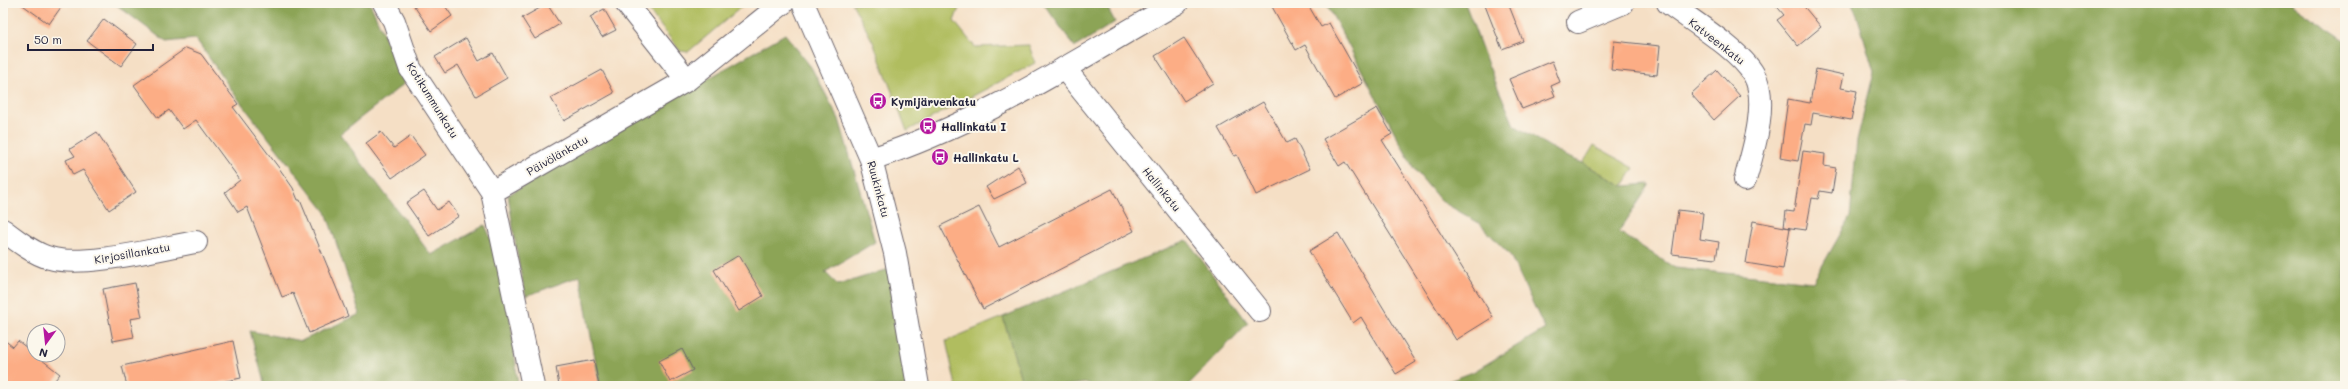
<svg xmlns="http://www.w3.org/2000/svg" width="2348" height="389" font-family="Mali,sans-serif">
<rect width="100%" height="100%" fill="#fbf7ec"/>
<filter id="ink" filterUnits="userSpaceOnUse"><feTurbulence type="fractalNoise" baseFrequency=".025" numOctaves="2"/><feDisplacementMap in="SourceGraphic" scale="8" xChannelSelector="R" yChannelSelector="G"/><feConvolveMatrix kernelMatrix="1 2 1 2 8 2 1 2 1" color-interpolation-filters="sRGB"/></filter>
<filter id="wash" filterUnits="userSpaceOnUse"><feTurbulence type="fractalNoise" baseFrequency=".012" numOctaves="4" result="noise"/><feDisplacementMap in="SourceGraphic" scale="16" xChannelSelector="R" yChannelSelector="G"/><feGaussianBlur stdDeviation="0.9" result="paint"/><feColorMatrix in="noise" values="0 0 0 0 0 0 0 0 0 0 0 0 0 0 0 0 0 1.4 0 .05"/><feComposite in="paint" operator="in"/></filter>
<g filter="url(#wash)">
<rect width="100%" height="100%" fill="#f5dfc5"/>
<path fill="#b0bd5f" stroke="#69704d" d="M643 3H746L688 52 680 51Z
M852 3H961L954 21 975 47 1029 45 1035 63 907 131 873 42Z
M1594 145 1634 168 1623 186 1583 163Z
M1003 317 1023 386H956L946 341Z"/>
<path fill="#8ca456" stroke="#576348" d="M114 3H370L405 83 340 134 431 255 485 225C508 275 512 331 518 386H265L250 331 301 341 360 314 326 212 235 95 196 39 166 42Z
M1043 3H1105L1115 22 1075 47Z
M1326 3H1465L1487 62 1514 125 1565 156 1583 163 1623 186 1650 184 1619 232 1675 268 1813 282 1850 217 1857 140 1874 72 1858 18 1852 3H2290L2345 40V386H1436L1473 372 1545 329 1510 255 1479 223 1441 201 1414 169Z
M785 34 811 67 839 119 875 242 825 272 838 285 889 269 910 386H600L580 276 526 296 519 266 508 195Z
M1187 240 1248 323 1187 386H1091L1088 383 1062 386H1023L1003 317Z"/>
<g id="blocks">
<path fill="#fcad85" d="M20 3H64L49 24Z
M412 3H443L452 16 431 31Z
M1270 3H1307L1321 27 1329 23 1363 83 1335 99 1305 45 1296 50Z
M1484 3H1508L1523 41 1502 49Z
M1774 3H1801L1821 27 1798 46 1777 20 1784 15Z
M547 4 560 24 535 39 522 18Z
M604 9 616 30 602 37 590 17Z
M104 19 137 44 121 66 87 41Z
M466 38 479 61 493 53 507 78 476 96 458 65 445 73 435 57Z
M1184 38 1213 83 1184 101 1155 56Z
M1614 41 1660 46 1657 75 1611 70Z
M186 48 201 54 238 104 233 107 279 168 293 188 298 200H300L348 316 309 333 293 293 282 297 247 207 238 212 225 192 240 180 196 120 183 129 169 110 158 118 134 85Z
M1552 61 1560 82 1551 86 1555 96 1522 109 1509 79Z
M1816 69 1844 75 1841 88 1857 91 1851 120 1813 113 1811 125 1805 124 1798 161 1780 158 1788 99 1810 103Z
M602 70 614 93 564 121 551 98Z
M1717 70 1740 96 1714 120 1691 94Z
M1263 102 1287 143 1295 139 1310 169 1256 195 1237 155 1234 156 1218 128Z
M1377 108 1392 134 1382 140 1493 317 1456 340 1345 162 1339 166 1323 139Z
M97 132 136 192 109 210 83 170 73 175 66 160 75 156 70 149Z
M381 132 394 148 411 136 425 155 392 178 366 143Z
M1803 151 1825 154 1824 166 1836 168 1832 193 1820 191 1818 199 1812 198 1806 230 1784 227 1786 211 1794 212Z
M1018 166 1027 183 994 199 986 187Z
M1112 189 1134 231 983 309 940 226 979 207 999 247Z
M424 191 437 210 449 202 459 216 429 236 406 203Z
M1678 210 1703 213 1700 239 1719 242 1716 259 1672 254Z
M1753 221 1790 228 1783 269 1746 263Z
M1338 233 1416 362 1396 374 1361 317 1353 323 1309 251Z
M739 255 763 296 739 311 714 270Z
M135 283 142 317 130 319 134 337 113 341 103 289Z
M3 339 13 347 18 341 60 374 50 386H3Z
M233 341 241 378 203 386H127L122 366Z
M682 349 693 370 670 382 659 361Z
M594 360 599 386H559L556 367Z"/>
</g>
</g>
<g filter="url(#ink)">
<use href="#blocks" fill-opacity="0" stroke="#6c646b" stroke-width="1"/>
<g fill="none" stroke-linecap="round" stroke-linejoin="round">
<g stroke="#6c646b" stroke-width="24">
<path id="minor" d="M384 3 394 21 410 68 492 192
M626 3 687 80
M803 3 871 159 895 253 918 386
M1668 3C1692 21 1740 50 1754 75 1769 101 1753 152 1745 180
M1578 22 1623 3
M1064 68 1260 311
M871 159C980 124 1078 59 1177 3
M3 230C16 240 34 254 50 258 84 268 160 248 196 242
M533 386 492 192 687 80 783 3"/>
</g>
<use href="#minor" stroke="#fff" stroke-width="22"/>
</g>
</g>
<defs>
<g id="bus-disc" transform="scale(0.9)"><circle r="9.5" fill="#b5179e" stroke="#fbf7ec"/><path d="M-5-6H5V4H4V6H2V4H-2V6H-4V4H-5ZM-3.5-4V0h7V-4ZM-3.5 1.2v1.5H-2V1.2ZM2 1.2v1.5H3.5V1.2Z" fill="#fff"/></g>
</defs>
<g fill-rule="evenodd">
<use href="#bus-disc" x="878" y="101"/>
<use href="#bus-disc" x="928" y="126"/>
<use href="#bus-disc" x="940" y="157"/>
</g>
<g text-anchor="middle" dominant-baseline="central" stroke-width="4" stroke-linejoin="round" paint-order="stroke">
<g font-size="11" fill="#22223b" stroke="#fbf7ec">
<text transform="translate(1717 41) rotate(38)">Katveenkatu</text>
<text transform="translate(433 100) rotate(58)">Kotikummunkatu</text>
<text transform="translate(557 155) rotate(-30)">Päivölänkatu</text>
<text transform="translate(879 189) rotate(75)">Ruukinkatu</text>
<text transform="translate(1162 189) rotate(51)">Hallinkatu</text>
<text transform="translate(132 253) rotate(-10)">Kirjosillankatu</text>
</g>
<g font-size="11" font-weight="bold" fill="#22223b" stroke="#fbf7ec" text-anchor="start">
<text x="891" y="101">Kymijärvenkatu</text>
<text x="941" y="126">Hallinkatu I</text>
<text x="953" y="157">Hallinkatu L</text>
</g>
</g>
<rect width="2348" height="389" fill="none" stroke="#fbf7ec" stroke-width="16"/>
<g transform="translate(46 343) rotate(195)"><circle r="19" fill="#fbf7ec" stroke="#a4a2a5"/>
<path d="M0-3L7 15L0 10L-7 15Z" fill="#b5179e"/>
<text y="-6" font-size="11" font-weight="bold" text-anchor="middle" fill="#22223b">N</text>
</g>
<path d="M28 44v6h125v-6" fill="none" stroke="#22223b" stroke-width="2"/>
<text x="34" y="44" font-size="12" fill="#22223b" stroke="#fbf7ec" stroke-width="3" paint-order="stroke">50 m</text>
</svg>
